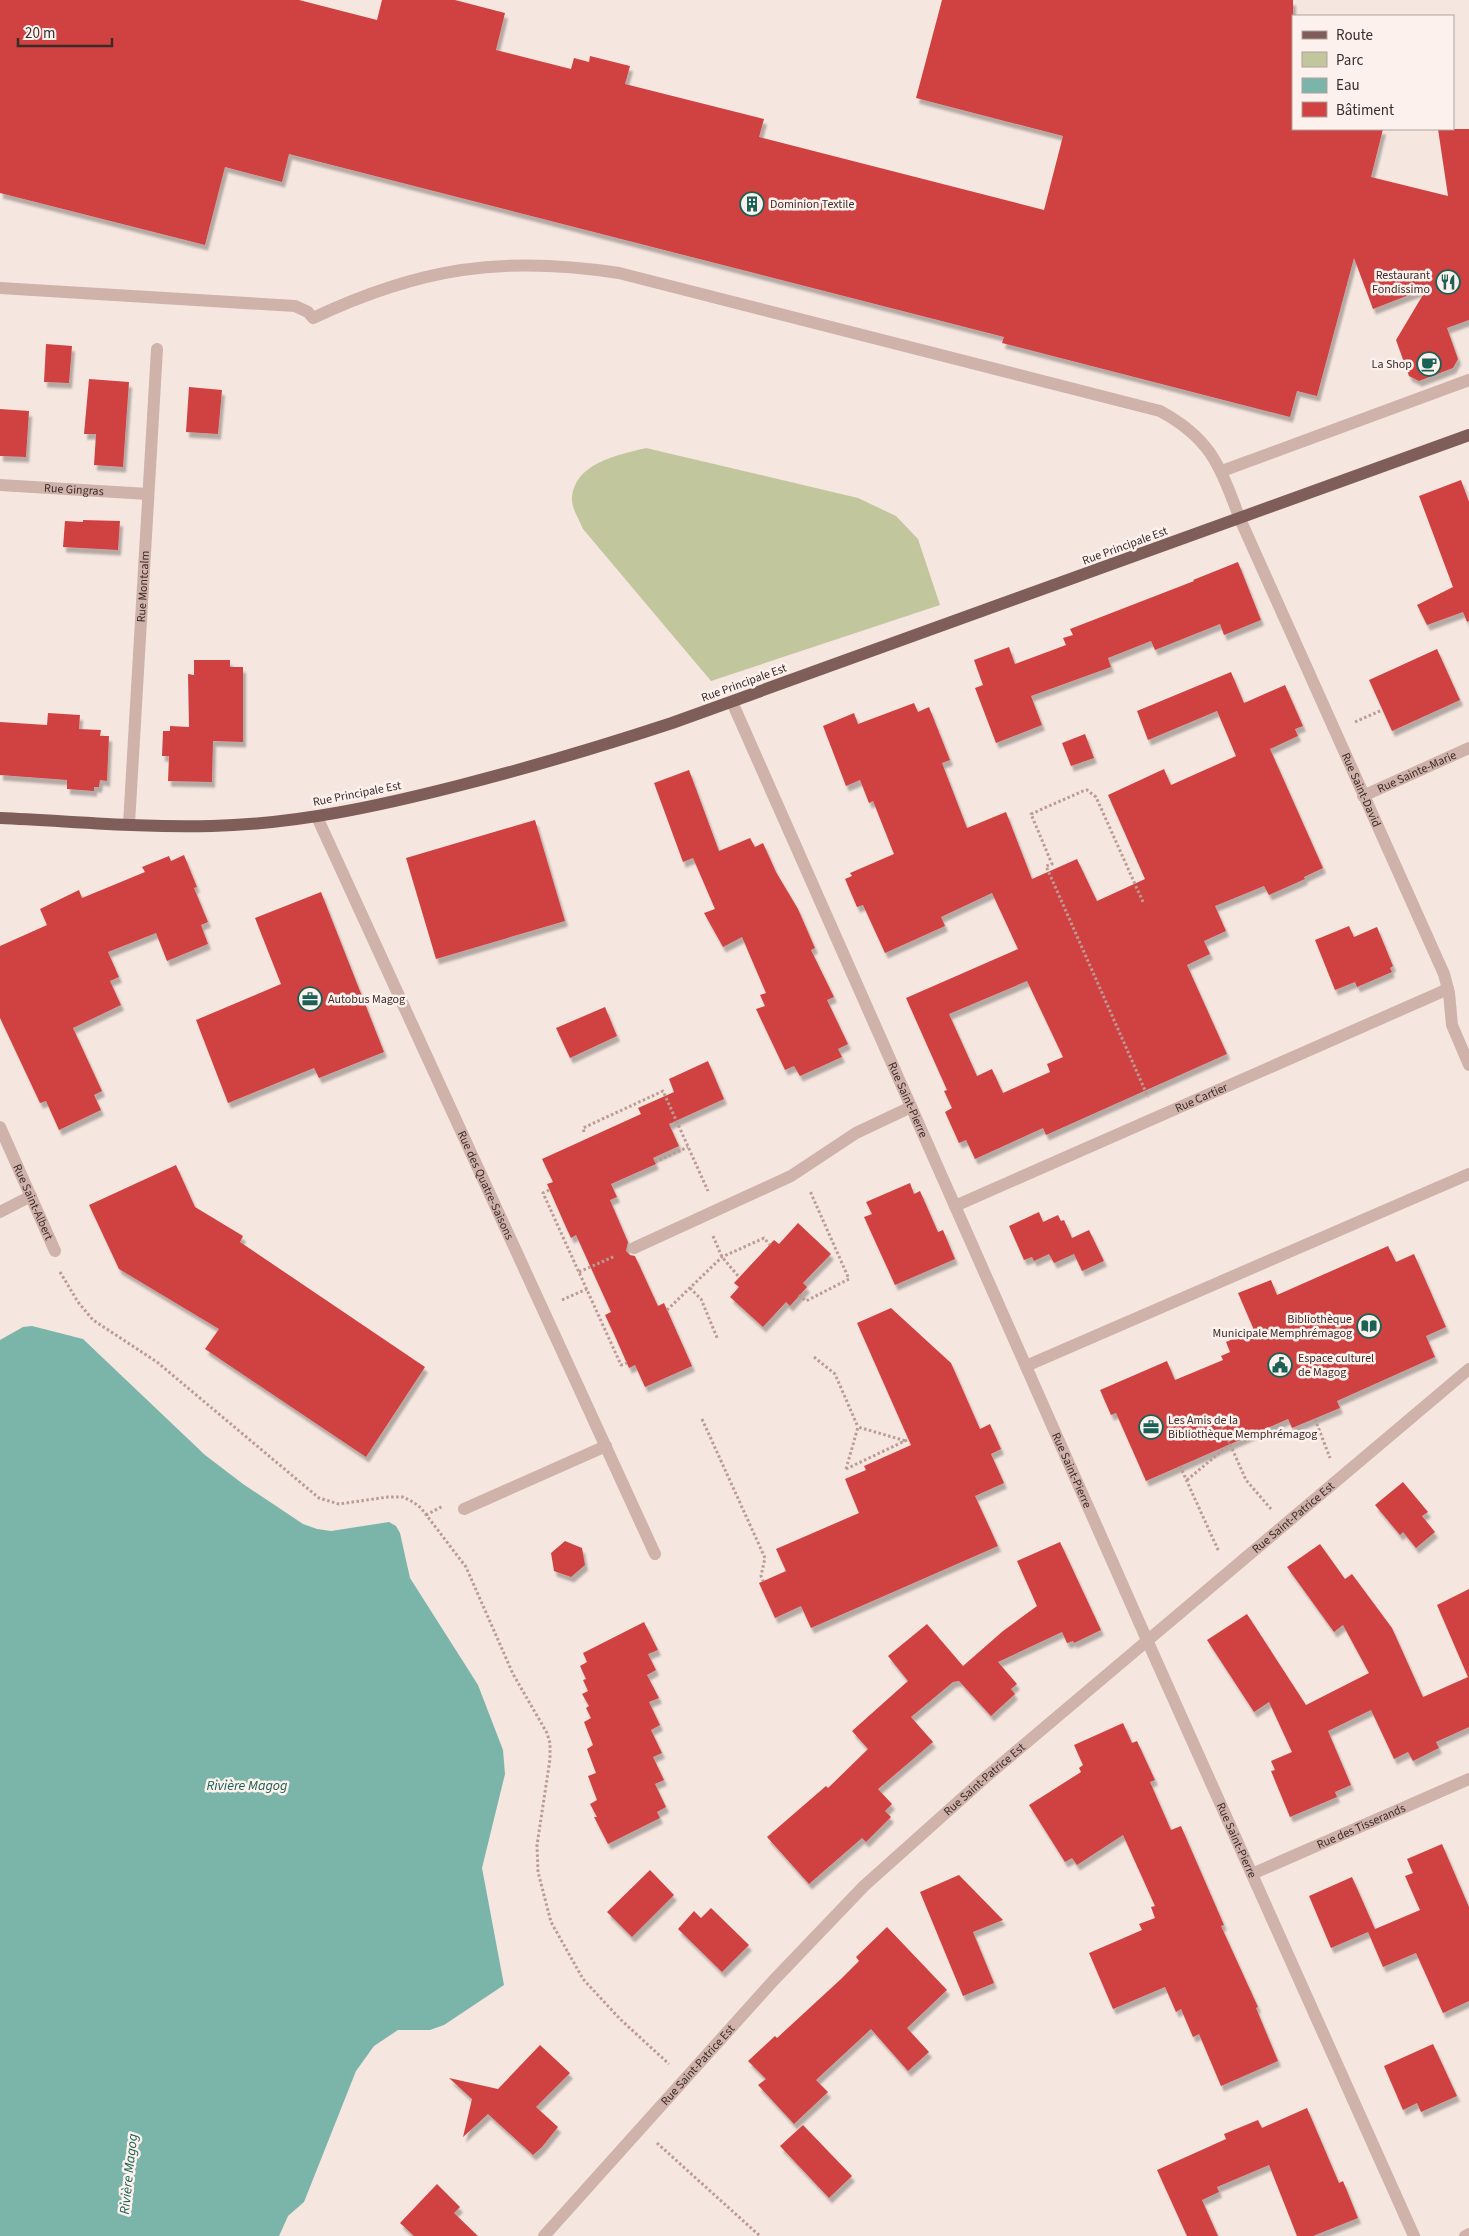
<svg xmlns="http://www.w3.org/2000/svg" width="1469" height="2236" font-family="'Source Sans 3',sans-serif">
<defs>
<filter id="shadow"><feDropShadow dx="3" dy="5.5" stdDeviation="1" flood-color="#0004"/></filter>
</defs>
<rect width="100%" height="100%" fill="#f5e6df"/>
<path fill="#c2c69d" d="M646 448 858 498 896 516 918 539 940 605 711 681 583 529C580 521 572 509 572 500 573 463 618 455 646 448Z"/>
<path fill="#7bb5aa" d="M32 1326 83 1339 205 1455 243 1484 303 1524 317 1529 331 1531 389 1522 396 1526 400 1533 410 1578 478 1685 503 1750 505 1774 482 1868 504 1985 444 2025 430 2030H398L374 2046 356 2071 304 2202 288 2216 279 2236H0V1340L23 1327Z"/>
<path fill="#d04342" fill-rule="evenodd" filter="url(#shadow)" d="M0 0H299L377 20 382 0H455L505 13 496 50 571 69 574 58 589 62 590 56 630 66 625 84 764 119 759 137 1044 210 1063 136 916 98 942 0H1293V129H1383L1371 177 1448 196 1438 129H1469V320L1447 328 1458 359 1453 368 1419 381 1409 376 1396 340 1427 288 1373 309 1354 258 1317 396 1297 391 1290 417 1002 343 1004 337 289 154 282 182 225 167 205 245 0 193Z
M46 344 72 346 69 383 44 382Z
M89 379 129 382 123 467 94 465 96 434H84Z
M189 387 222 390 218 434 186 432Z
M0 409 29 411 26 457 0 456Z
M1461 480 1469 502V621L1467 622 1463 612 1427 625 1417 605 1453 587 1419 496Z
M83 520 120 521 118 550 63 547 65 521 83 522Z
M1238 562 1261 620 1224 635 1220 624 1155 650 1151 641 1108 658 1111 667 1031 696 1042 725 996 743 975 688 983 685 974 660 1009 647 1015 664 1066 645 1063 638 1073 635 1070 629 1194 581 1193 580Z
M1437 649 1460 700 1392 731 1369 680Z
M194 660H230V667H243V742L213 741 212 782 168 781 169 756H162L163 731H170V726L189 727 188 674 194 675Z
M1231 672 1244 703 1285 685 1303 726 1295 729 1298 736 1270 749 1323 868 1304 877 1305 879 1269 895 1264 886 1215 906 1226 931 1204 941 1210 954 1187 965 1227 1054 1046 1135 1043 1128 975 1159 966 1140 959 1143 945 1112 952 1108 944 1091 947 1090 906 998 1018 949 992 893 941 917 945 926 885 953 863 905 857 907 845 879 852 876 850 873 894 854 873 801 869 803 860 780 846 786 823 726 854 713 858 724 914 703 918 712 929 707 950 760 942 763 967 828 1006 812 1032 879 1077 859 1097 901 1145 879 1108 795 1164 769 1171 785 1236 756 1217 711 1148 740 1137 711ZM1027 981 1063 1057 1047 1064 1050 1072 1003 1093 992 1069 977 1076 949 1014Z
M48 713 80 715 79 729 101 730 100 736H109L107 781 100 780 99 787H94V791L67 789V780L0 775V722L47 725Z
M1085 734 1094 758 1071 766 1062 743Z
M689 770 719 851 750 838 755 847 763 843 776 872 798 909 815 948 811 950 834 997 827 1000 848 1044 838 1049 842 1057 800 1076 794 1066 785 1070 756 1009 765 1006 760 995 766 993 742 937 723 947 704 913 715 909 693 858 683 862 654 783Z
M535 820 565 921 436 959 406 858Z
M184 855 197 887 194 888 208 922 201 925 208 944 167 961 156 933 108 952 119 977 110 981 121 1005 73 1028 102 1091 94 1095 101 1110 59 1130 46 1101 40 1103 0 1018V946L47 925 40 909 79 890 82 898 145 872 142 867 169 856 171 861Z
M321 892 384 1052 319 1078 314 1068 228 1103 196 1020 281 984 255 918Z
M1349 926 1354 937 1377 927 1393 966 1390 968 1392 972 1357 987 1355 982 1335 990 1315 940Z
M605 1007 617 1036 570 1058 556 1028Z
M708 1061 724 1099 669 1124 679 1146 653 1158 656 1164 611 1184 617 1197 610 1200 628 1242 626 1251 630 1255 635 1256 658 1306 664 1303 692 1366 645 1387 635 1365 629 1368 614 1334 605 1315 611 1312 576 1235 571 1238 565 1225 547 1184 553 1182 542 1159 641 1114 638 1108 674 1092 669 1079Z
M176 1165 195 1207 243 1236 240 1242 425 1367 366 1457 205 1349 219 1329 119 1269 89 1205Z
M910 1183 914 1194 920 1191 938 1232 943 1230 955 1259 895 1285 864 1217 872 1214 866 1202Z
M1039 1212 1043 1222 1058 1215 1061 1221 1064 1220 1072 1238 1089 1230 1104 1261 1082 1271 1074 1254 1054 1263 1049 1254 1034 1261 1032 1257 1024 1260 1009 1226Z
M798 1223 831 1254 803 1283 807 1287 790 1306 786 1302 763 1327 730 1297 739 1287 734 1283 774 1240 779 1244Z
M1388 1246 1396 1262 1414 1254 1446 1327 1426 1336 1435 1357 1337 1401 1340 1408 1292 1428 1288 1419 1146 1481 1116 1413 1111 1415 1100 1390 1167 1361 1175 1380 1223 1360 1221 1356 1230 1352 1226 1342 1254 1330 1238 1293 1271 1280 1277 1295Z
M891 1308 951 1363 980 1429 990 1424 1001 1449 991 1454 1004 1483 975 1496 998 1546 811 1628 801 1606 775 1618 759 1583 786 1571 776 1549 859 1513 845 1479 866 1470 864 1466 911 1445 857 1323Z
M1403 1482 1428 1512 1422 1516 1435 1532 1416 1548 1403 1532 1400 1535 1375 1505Z
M565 1541 582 1548 585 1565 571 1577 554 1571 551 1553Z
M1060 1542 1101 1630 1074 1643 1073 1641 1067 1643 1062 1632 998 1662 1017 1684 1011 1689 1015 1694 991 1716 959 1681 953 1682 911 1717 933 1742 878 1789 892 1804 885 1811 891 1817 866 1842 862 1838 809 1884 767 1837 826 1786 828 1788 868 1749 852 1731 908 1681 888 1656 927 1624 963 1666 1003 1631 1037 1606 1017 1561Z
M1320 1544 1345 1579 1352 1574 1392 1628 1423 1697 1468 1677 1437 1605 1469 1589V1727L1436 1742 1439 1748 1413 1761 1408 1752 1394 1759 1371 1710 1328 1731 1351 1785 1335 1792 1337 1797 1290 1817 1271 1771 1275 1770 1271 1761 1292 1752 1269 1702 1254 1712 1207 1640 1247 1614 1306 1705 1369 1673 1343 1625 1334 1632 1287 1567Z
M644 1622 658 1650 648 1654 656 1670 647 1675 659 1698 649 1702 660 1725 651 1730 662 1753 653 1757 664 1780 655 1784 666 1807 657 1812 660 1818 608 1844 594 1817H597L590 1804 597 1800 588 1776 596 1773 587 1749 593 1745 584 1722 591 1718 586 1708 589 1706 582 1694 588 1691 583 1680 586 1679 580 1666 587 1662 583 1653Z
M1123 1723 1132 1743 1137 1741 1155 1780 1150 1782 1171 1830 1181 1826 1187 1840 1224 1925 1221 1926 1258 2007 1256 2008 1278 2061 1221 2086 1199 2034 1193 2037 1181 2009 1176 2012 1165 1987 1113 2009 1089 1953 1142 1930 1139 1924 1155 1918 1151 1907 1155 1906 1123 1835 1077 1865 1072 1858 1065 1862 1029 1805 1081 1772 1079 1768 1083 1765 1074 1745Z
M1442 1844 1469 1907V2001L1443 2013 1416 1953 1383 1967 1368 1932 1420 1910 1405 1876 1413 1873 1407 1859Z
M650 1870 674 1895 632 1937 607 1912Z
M959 1875 1003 1920 973 1932 994 1983 963 1996 920 1892Z
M1352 1877 1375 1929 1331 1948 1309 1896Z
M711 1908 749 1945 722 1972 678 1929 694 1911 701 1918Z
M887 1927 947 1990 907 2028 929 2052 908 2071 871 2029 816 2080 828 2092 794 2124 758 2085 766 2079 748 2061 775 2036 777 2038 841 1979 859 1961 856 1957Z
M1433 2044 1457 2096 1421 2112 1417 2103 1403 2110 1384 2066Z
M540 2045 570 2073 536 2107 558 2127 542 2147 533 2155 488 2114 463 2137 472 2099 449 2078 498 2089Z
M1307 2108 1339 2183 1343 2181 1358 2218 1313 2236H1297L1269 2165 1217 2187 1219 2192 1202 2200 1218 2236H1187L1157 2170 1226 2139 1224 2134 1258 2120 1262 2128Z
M803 2125 852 2176 829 2198 780 2146Z
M437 2184 460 2207 454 2213 478 2236H414L400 2223Z"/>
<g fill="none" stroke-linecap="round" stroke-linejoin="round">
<path stroke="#bb9b93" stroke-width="3" stroke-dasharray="2.5 2.5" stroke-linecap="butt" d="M1355 722 1382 710
M1143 902 1096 797 1087 790 1083 791 1031 814 1052 864 1046 866 1148 1097
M584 1132 583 1128 663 1091 708 1191
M655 1162 688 1147
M549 1190 543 1193 621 1365 627 1363
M713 1236 722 1257 739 1277
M60 1272 78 1302 93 1320 157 1362 319 1498 339 1504 388 1497H403L413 1502 421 1508 466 1567 513 1674 547 1733 550 1743V1759L537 1845 538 1872 551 1922 583 1979 620 2019 669 2064
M579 1272 615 1256
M690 1288 701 1299 718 1340
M799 1295 806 1301 849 1279 810 1191
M562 1300 587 1289
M667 1310 722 1257 764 1238 770 1245
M814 1357 835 1374 858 1427
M702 1419 765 1558 761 1576 763 1581
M1315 1419 1330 1458
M1222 1426 1246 1480 1271 1509
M1180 1466 1219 1552
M846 1469 858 1427 906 1441
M846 1469 909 1439
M1187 1480 1230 1444
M426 1515 443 1506
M657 2143 760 2236"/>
<g stroke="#cfb2a9" stroke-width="12">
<path id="s1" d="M0 288 295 306 308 312 313 318C419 268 502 255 619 273L1160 411C1212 439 1220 467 1240 519L1444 974 1449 993 1452 1025 1469 1065"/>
<path d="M1222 471 1469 380"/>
<path id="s2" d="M0 485 148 494"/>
<path id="s3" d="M732 702 1147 1640 1414 2236"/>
<path id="s4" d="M1363 796 1469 748"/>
<path id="s5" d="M317 817 655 1554"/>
<path id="s6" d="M129 824 157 349"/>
<path id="s7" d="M0 1127 55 1251"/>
<path id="s8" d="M955 1206 1448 989"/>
<path d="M0 1212 31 1196"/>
<path d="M634 1248 791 1176 856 1133 911 1107"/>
<path d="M1026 1366 1469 1174"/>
<path d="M464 1509 606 1446"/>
<path id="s9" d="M1252 1874 1469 1779"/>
<path id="s10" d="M544 2236 773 1981 864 1886 987 1776 1469 1369"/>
<path d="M1465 2236 1469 2234"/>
</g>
<path stroke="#7f5d59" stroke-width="12" d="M0 818C70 821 141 828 212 826 297 824 379 806 461 785 532 767 602 746 672 723L1469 435"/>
</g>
<defs>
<g id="building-ring" transform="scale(1.25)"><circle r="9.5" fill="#fcf1ec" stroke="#1a6156" stroke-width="1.5"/><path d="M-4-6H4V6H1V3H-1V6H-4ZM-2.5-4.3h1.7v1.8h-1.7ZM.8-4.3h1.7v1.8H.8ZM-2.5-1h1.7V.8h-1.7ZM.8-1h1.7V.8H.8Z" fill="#1a6156"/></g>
<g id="restaurant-ring" transform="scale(1.25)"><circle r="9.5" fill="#fcf1ec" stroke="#1a6156" stroke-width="1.5"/><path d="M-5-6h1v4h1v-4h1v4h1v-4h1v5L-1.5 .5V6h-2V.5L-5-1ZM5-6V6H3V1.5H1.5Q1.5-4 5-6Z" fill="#1a6156"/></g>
<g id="cafe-ring" transform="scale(1.25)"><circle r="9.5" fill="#fcf1ec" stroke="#1a6156" stroke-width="1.5"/><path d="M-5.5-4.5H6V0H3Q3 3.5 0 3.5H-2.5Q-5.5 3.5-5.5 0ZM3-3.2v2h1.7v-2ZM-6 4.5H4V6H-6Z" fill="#1a6156"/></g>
<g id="office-ring" transform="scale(1.25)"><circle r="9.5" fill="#fcf1ec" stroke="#1a6156" stroke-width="1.5"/><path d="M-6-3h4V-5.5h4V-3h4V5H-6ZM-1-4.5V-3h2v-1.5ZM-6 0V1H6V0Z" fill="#1a6156"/></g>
<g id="library-ring" transform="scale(1.25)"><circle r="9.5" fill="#fcf1ec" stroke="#1a6156" stroke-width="1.5"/><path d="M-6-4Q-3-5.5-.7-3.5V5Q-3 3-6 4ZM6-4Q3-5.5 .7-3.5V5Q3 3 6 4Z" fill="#1a6156"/></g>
<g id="civic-ring" transform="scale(1.25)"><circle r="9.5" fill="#fcf1ec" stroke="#1a6156" stroke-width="1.5"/><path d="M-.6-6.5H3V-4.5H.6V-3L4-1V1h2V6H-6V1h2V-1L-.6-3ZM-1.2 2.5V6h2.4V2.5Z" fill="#1a6156"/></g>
</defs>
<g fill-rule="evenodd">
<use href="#building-ring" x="752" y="204"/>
<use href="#restaurant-ring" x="1448" y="282"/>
<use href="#cafe-ring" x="1429" y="364"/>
<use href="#office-ring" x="310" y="999"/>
<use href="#library-ring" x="1369" y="1326"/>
<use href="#civic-ring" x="1280" y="1365"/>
<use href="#office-ring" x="1151" y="1427"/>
</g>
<g text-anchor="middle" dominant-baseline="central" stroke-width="5" stroke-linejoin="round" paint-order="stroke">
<g font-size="12" fill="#3b2b29" stroke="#fcf1ec" text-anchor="start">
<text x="770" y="204">Dominion Textile</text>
<text x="1430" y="275" text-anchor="end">Restaurant<tspan x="1430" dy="14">Fondissimo</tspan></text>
<text x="1412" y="364" text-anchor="end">La Shop</text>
<text x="328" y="999">Autobus Magog</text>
<text x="1352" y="1319" text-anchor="end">Bibliothèque<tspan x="1352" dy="14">Municipale Memphrémagog</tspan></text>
<text x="1298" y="1358">Espace culturel<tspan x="1298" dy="14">de Magog</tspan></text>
<text x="1168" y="1420">Les Amis de la<tspan x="1168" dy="14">Bibliothèque Memphrémagog</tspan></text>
</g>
<g font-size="12" fill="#3b2b29" stroke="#fcf1ec">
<text stroke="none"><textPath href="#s2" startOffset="74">Rue Gingras</textPath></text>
<text transform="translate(1125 546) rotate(-20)">Rue Principale Est</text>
<text stroke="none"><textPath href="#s6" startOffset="238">Rue Montcalm</textPath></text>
<text transform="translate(744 683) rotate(-20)">Rue Principale Est</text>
<text stroke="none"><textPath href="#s4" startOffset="59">Rue Sainte-Marie</textPath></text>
<text stroke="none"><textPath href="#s1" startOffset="1626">Rue Saint-David</textPath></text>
<text transform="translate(357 794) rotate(-11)">Rue Principale Est</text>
<text stroke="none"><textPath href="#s8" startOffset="269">Rue Cartier</textPath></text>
<text stroke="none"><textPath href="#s3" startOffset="435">Rue Saint-Pierre</textPath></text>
<text stroke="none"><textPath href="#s5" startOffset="405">Rue des Quatre-Saisons</textPath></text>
<text stroke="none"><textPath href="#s7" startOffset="82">Rue Saint-Albert</textPath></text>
<text stroke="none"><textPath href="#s3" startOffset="840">Rue Saint-Pierre</textPath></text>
<text stroke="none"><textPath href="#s10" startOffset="1040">Rue Saint-Patrice Est</textPath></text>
<text stroke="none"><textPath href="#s10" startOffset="635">Rue Saint-Patrice Est</textPath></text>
<text stroke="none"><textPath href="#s9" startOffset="119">Rue des Tisserands</textPath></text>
<text stroke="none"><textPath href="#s3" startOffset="1245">Rue Saint-Pierre</textPath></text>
<text stroke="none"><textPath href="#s10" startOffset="230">Rue Saint-Patrice Est</textPath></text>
</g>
<g font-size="14" font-style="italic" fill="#1a6156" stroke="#fcf1ec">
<text x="247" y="1786">Rivière Magog</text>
<text transform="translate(129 2174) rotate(-84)">Rivière Magog</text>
</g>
</g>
<rect x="1292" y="15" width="162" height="115" fill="#fcf1ec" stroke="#afa29e"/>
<rect x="1302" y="31" width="25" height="8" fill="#7f5d59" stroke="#afa29e"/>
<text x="1336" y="40" font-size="15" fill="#3b2b29">Route</text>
<rect x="1302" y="52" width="25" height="15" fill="#c2c69d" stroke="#afa29e"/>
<text x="1336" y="65" font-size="15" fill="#3b2b29">Parc</text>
<rect x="1302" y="78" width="25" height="15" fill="#7bb5aa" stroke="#afa29e"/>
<text x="1336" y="90" font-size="15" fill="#3b2b29">Eau</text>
<rect x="1302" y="102" width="25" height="15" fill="#d04342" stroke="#afa29e"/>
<text x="1336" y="115" font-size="15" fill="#3b2b29">Bâtiment</text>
<path d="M18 38v8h94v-8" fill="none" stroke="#3b2b29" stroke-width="2.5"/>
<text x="25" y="38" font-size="15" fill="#3b2b29" stroke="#fcf1ec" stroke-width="4" paint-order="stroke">20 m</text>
</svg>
